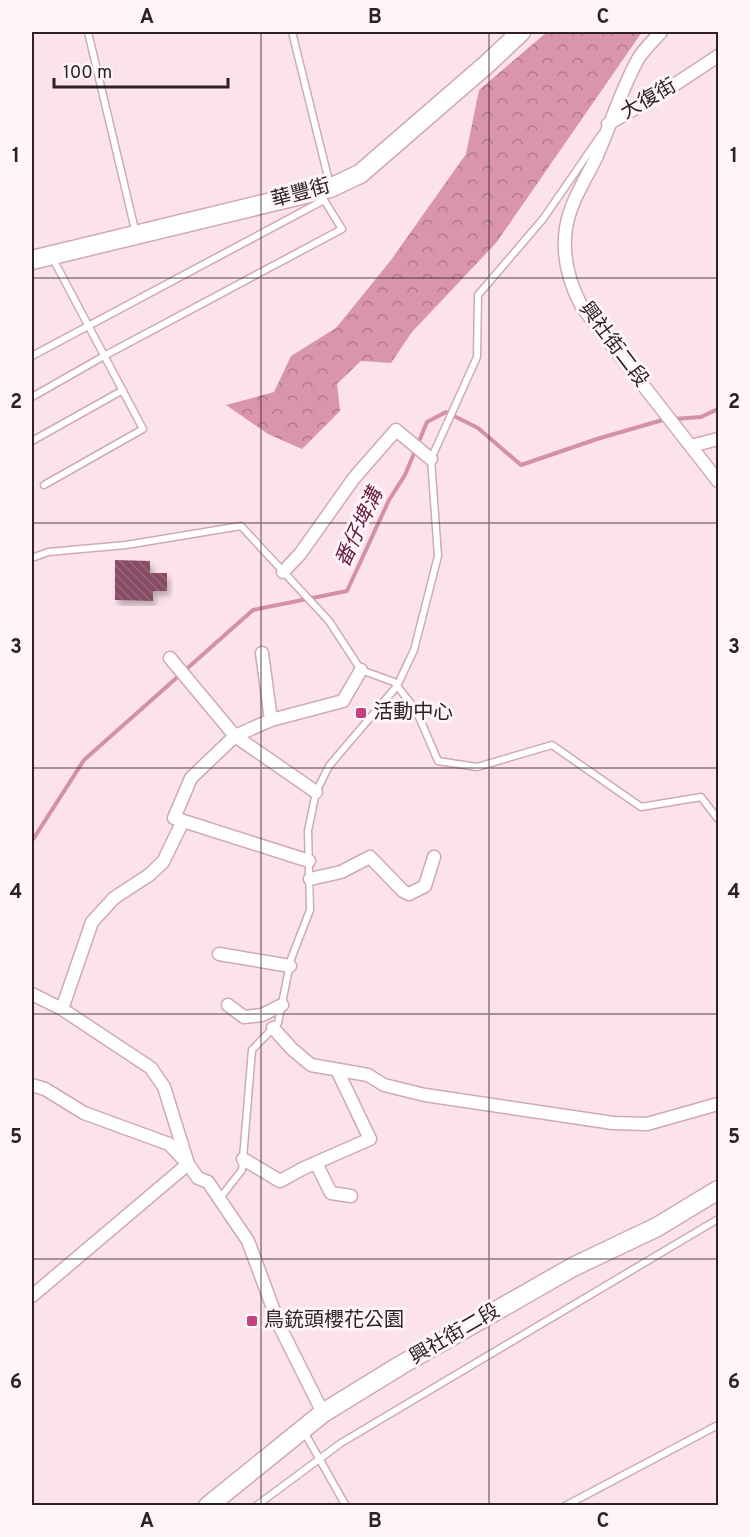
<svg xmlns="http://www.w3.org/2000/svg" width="750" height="1537" font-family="Overpass,'Noto Sans TC',sans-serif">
<defs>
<pattern id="forest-crowns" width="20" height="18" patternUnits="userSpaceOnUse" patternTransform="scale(1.5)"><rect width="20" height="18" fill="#da95ae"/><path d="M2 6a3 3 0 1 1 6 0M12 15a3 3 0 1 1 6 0" fill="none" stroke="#b1798d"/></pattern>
<pattern id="building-back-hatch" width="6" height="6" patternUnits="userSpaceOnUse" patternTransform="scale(1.5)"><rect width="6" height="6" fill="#894c64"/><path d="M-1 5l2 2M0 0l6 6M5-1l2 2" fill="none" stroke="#97687a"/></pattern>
<filter id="shadow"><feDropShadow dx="3" dy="5" stdDeviation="3" flood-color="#0004"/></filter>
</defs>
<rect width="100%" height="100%" fill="#fce3eb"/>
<path fill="url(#forest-crowns)" d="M547 32H642L496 243 412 332 391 363 361 361 337 384 340 411 302 449 268 434 226 405 274 392 291 356 336 328 391 260 466 154 479 90Z"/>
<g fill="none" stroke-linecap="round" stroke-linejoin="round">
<path stroke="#d490a9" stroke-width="4" d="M674 419 701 417 718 409
M32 841 84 760 253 610 347 591 389 500 405 475 427 422 446 412 478 428 521 465 597 439 666 419"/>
</g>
<path fill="url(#building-back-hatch)" filter="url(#shadow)" d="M115 560 150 561V573H167V591H153V601L115 600Z"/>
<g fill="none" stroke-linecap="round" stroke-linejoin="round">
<g stroke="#d0a9b6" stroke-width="9">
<path id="lane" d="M88 32 136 234
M292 32 330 185
M32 356 324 200
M32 397 104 356 342 229 324 200 323 193
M32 441 123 390
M44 485 143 429 52 257
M32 558 48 552 126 545 241 526 329 621 361 670 394 682 416 710 438 761 477 767 552 745 641 807 701 797 718 819
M220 1198 242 1170 252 1050 278 1023 291 959 310 910 308 831 316 792 329 766 397 686 414 650 438 556 431 459 477 357 478 295 543 219 601 135
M303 1430 346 1506
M256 1506 341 1443 718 1219
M565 1506 718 1425"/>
</g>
<g stroke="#d0a9b6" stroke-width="15">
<path id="street" d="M661 32C654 40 644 49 638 59 620 92 610 127 595 160 584 182 570 203 566 228 562 255 569 283 582 307L718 481
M608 124 665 91 718 56
M691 446 718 439
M283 572 300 554 354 478 396 430 431 459
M262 653 271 720
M170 658 235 736 316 792
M309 861 174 818 191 778 235 736 271 720 343 701 361 670
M310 879 341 872 370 857 403 891 409 894 425 886 434 857
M219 954 290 966
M32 994 62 1009 151 1068 164 1087 188 1164 169 1144 84 1113 45 1089 32 1085
M228 1005 244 1017 262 1015 282 1005
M62 1009 92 922 114 898 149 875 163 862 183 821
M273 1028 292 1049 311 1065 368 1075 384 1085 425 1095 613 1123 647 1124 718 1104
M243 1159 280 1181 304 1168 370 1139 337 1070
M316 1163 331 1193 351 1196
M32 1296 188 1164 198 1178 208 1182 248 1241 280 1327 323 1413"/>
</g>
<g stroke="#d0a9b6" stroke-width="21">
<path id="secondary" d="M32 260 330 188 360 174 487 64 521 32
M208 1506 323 1413 401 1365 573 1267 657 1227 718 1190"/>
</g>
<use href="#lane" stroke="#fff" stroke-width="6"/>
<use href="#street" stroke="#fff" stroke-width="12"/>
<use href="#secondary" stroke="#fff" stroke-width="18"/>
</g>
<path fill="none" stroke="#2f2025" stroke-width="1.5" stroke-opacity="0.55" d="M261 32V1506M489 32V1506M32 278H718M32 523H718M32 768H718M32 1014H718M32 1259H718"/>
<g fill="#c8407e" stroke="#fef5f8" stroke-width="2">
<rect x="355" y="707" width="12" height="12" rx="3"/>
<rect x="246" y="1315" width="12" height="12" rx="3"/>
</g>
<g text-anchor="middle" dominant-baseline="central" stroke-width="6" stroke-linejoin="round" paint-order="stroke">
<g font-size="20" fill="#2f2025" stroke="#fef5f8">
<text transform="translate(649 100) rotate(-30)">大復街</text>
<text transform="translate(301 194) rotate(-15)">華豐街</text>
<text transform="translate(613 345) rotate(53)">興社街二段</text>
<text transform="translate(455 1335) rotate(-30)">興社街二段</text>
</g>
<g font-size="20" fill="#2f2025" stroke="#fef5f8" text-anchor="start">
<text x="373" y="713">活動中心</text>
<text x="264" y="1321">鳥銃頭櫻花公園</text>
</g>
<g font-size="21" font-style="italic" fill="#6a1a40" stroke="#fef5f8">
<text transform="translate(360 528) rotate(-65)">番仔埤溝</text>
</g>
</g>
<rect width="750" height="1537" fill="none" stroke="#fef5f8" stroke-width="66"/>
<path d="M54 78v9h174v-9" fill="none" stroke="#2f2025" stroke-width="3"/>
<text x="63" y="78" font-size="18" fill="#2f2025" stroke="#fef5f8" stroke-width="4.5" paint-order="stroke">100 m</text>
<rect x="33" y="33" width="684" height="1471" fill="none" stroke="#2f2025" stroke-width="2"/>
<g font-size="20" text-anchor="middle" font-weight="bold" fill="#2f2025">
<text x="147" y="23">A</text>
<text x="375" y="23">B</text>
<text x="603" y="23">C</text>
<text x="16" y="162">1</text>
<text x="734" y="162">1</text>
<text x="16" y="408">2</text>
<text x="734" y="408">2</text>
<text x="16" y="653">3</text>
<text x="734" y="653">3</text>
<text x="16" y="898">4</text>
<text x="734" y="898">4</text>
<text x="16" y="1143">5</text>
<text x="734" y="1143">5</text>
<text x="16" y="1388">6</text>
<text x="734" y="1388">6</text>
<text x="147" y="1527">A</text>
<text x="375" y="1527">B</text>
<text x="603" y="1527">C</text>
</g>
</svg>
